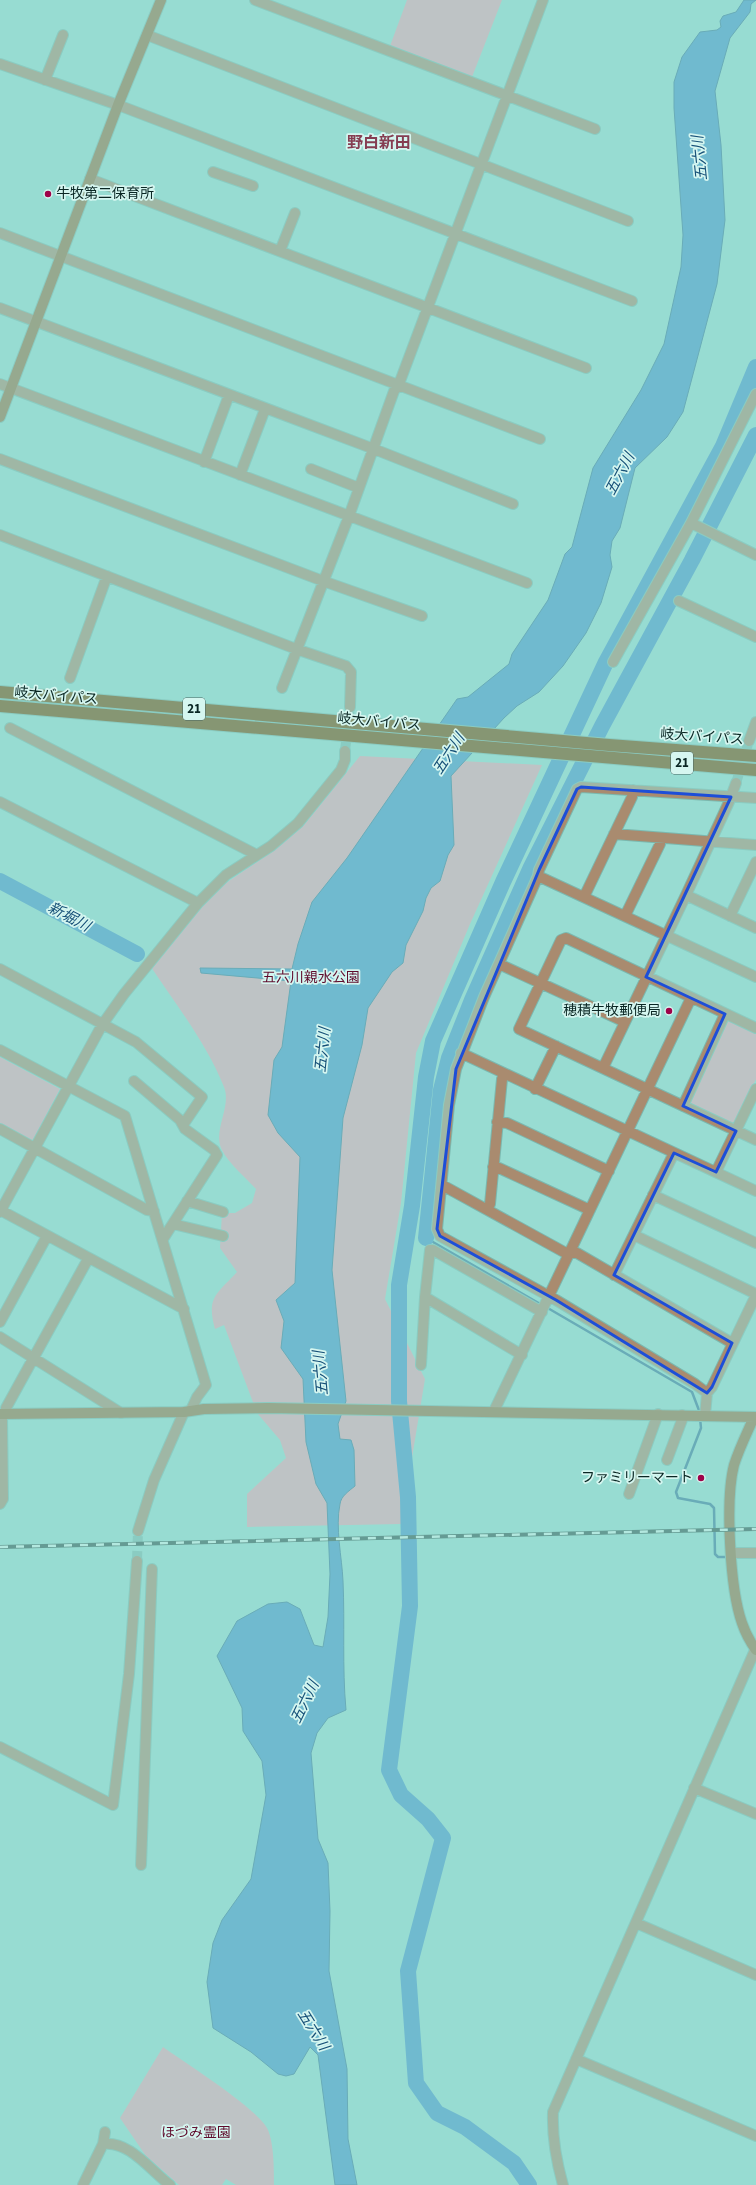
<svg xmlns="http://www.w3.org/2000/svg" width="756" height="2185" font-family="'Source Sans 3','Noto Sans JP',sans-serif">
<rect width="100%" height="100%" fill="#98dcd2"/>
<path fill="#eea5b5" d="M407 0H502L472 77 390 46Z
M360 756 542 765 470 924 416 1053 401 1203 385 1299 425 1379 401 1524 247 1527V1494L286 1458 280 1440 257 1413 224 1325 215 1329C206 1297 217 1294 237 1272L220 1248 222 1213H235L252 1203 256 1189C245 1177 229 1164 222 1150 212 1131 232 1107 224 1087 207 1044 177 1006 151 967L210 894 273 851 303 826Z
M730 1019 756 1032V1079L735 1123 732 1124 689 1104V1098L725 1022Z
M0 1057 60 1089 32 1142 0 1124Z
M163 2047C184 2062 260 2110 268 2130 274 2144 274 2170 274 2185H236L226 2179 222 2185H179L146 2156 120 2118Z"/>
<path fill="#4291cc" stroke="#317199" d="M744 0H756L751 4 750 12 730 38 715 91 721 145 725 220 717 284 683 412 667 437 635 468 620 528 612 541 610 555 612 567 601 603 586 633 563 666 539 692 517 706 504 718 451 776 454 845 448 855 440 881 431 888 426 898 423 911 406 945 403 963 392 972 368 1008 362 1045 343 1118 332 1270 346 1401 338 1424 340 1439 351 1440 354 1450 355 1486C349 1491 341 1496 340 1504 335 1528 342 1557 343 1581 345 1624 342 1667 346 1710L328 1718 317 1733 311 1753 318 1839 328 1863 330 1911 329 1971 347 2069 348 2139 357 2185H335L318 2055 310 2047 294 2074 286 2076 278 2074 251 2052 213 2028 207 1982 213 1943 222 1920 251 1879 266 1795 262 1761 243 1731 242 1708 217 1656 237 1621 268 1604 287 1602 300 1609 314 1645 323 1647 328 1617 330 1574 327 1503 316 1484 306 1442 303 1379 281 1348 284 1321 276 1300 295 1283 300 1157 278 1133 268 1115 274 1060 282 1047 291 981 201 973 200 968 292 969 298 944 312 902 347 858 457 699 468 697 509 664 512 654 548 600 565 554 572 547 593 468 641 390 664 344 681 267 683 235 674 108V82L682 57 700 32 717 30 721 27 720 21 723 16 736 12Z"/>
<g fill="none" stroke-linecap="round" stroke-linejoin="round">
<path stroke="#317199" stroke-width="2.5" d="M426 1238 542 1305
M546 1307 692 1392 700 1413
M700 1418 701 1428 676 1492 678 1498 710 1504 714 1508 715 1554 718 1557H730"/>
<path stroke="#4291cc" stroke-width="16" d="M0 881 137 954
M426 1238 441 1090 449 1058 472 1000 531 867 602 726 692 560 756 435
M529 2185 514 2163 465 2127 437 2113 416 2083 408 1971 443 1838 428 1819 401 1795 389 1770 410 1606 408 1497 399 1401V1285L412 1206 426 1077 433 1041 503 882 606 662 723 446 756 367"/>
<path stroke="#7bb8af" stroke-width="10" stroke-dasharray="10 5" stroke-linecap="butt" d="M345 751 350 707
M736 783 749 741
M137 1561 138 1531"/>
<g stroke="#7bb8af" stroke-width="12">
<path id="street" d="M255 0 595 129
M147 35 628 221
M0 64 118 105 632 301
M45 80 63 35
M213 172 253 186
M90 179 586 368
M0 233 540 439
M280 251 295 213
M0 308 374 449 513 504
M0 384 527 583
M0 459 323 581 422 616
M204 462 229 395
M311 469 359 488
M240 475 265 409
M691 523 756 555
M0 535 296 649 346 666 351 672 350 707
M679 601 756 637
M613 662 691 523 756 394
M70 678 107 576
M282 688 349 516 394 391 399 384 543 0
M10 728 257 855
M749 741 756 722
M0 802 198 903
M614 834 756 845
M538 876 756 977
M686 895 756 928
M584 897 632 797 633 790
M625 916 660 844V838
M730 916 756 862
M499 964 625 1022
M0 969 136 1042 202 1097 183 1125
M756 1028 566 938 561 940 519 1029 756 1140
M0 1050 125 1116 206 1385 197 1397 191 1410
M461 1053 756 1191
M603 1068 686 895 729 802 736 783
M134 1081 180 1120 185 1129 214 1150 217 1155 163 1239
M535 1089 556 1046
M683 1106 725 1014
M497 1122 507 1123 609 1171
M0 1129 147 1210 154 1211
M493 1167 499 1168 590 1210
M716 1172 756 1089
M442 1185 564 1252 577 1253 732 1343
M653 1195 756 1243
M187 1201 223 1212
M487 1209 490 1204 502 1079 504 1074
M0 1210 184 1309
M0 1212 102 1025 124 994 198 903 226 875 271 846 298 823 341 770 345 760V751
M173 1224 223 1236
M634 1235 756 1294
M614 1275 674 1153
M0 1322 47 1236
M0 1337 121 1413
M522 1355 425 1297 430 1250H433L542 1312
M421 1365 425 1297
M707 1393 695 1384 556 1300 440 1236 437 1229 449 1105 456 1069 484 997 538 876 539 870 577 789 581 787 756 798
M494 1411 691 998
M6 1413V1408L88 1259
M705 1416 707 1393 712 1387 756 1295
M667 1460 682 1420V1415
M629 1494 658 1414
M0 1504 3 1499 2 1414
M138 1531 154 1480 184 1412
M731 1553H756
M0 1747 113 1805 129 1674 137 1561
M694 1788 756 1814
M141 1865 152 1569
M636 1923 756 1975
M576 2059 756 2136
M103 2144C129 2140 151 2171 170 2185
M83 2185 103 2144 105 2132
M563 2185C556 2160 552 2138 553 2112L755 1650"/>
</g>
<g stroke="#7bb8af" stroke-width="12">
<path id="secondary" d="M0 417 118 105 161 0
M0 1414 184 1412 204 1409 268 1408 756 1417
M754 1417C747 1433 739 1449 734 1465 725 1500 730 1589 742 1623 745 1632 751 1643 756 1650"/>
</g>
<g stroke="#7bb8af" stroke-width="14">
<path id="highway" d="M0 692 609 745 756 756
M0 706 756 770"/>
</g>
<use href="#street" stroke="#a98b6f" stroke-width="10"/>
<use href="#secondary" stroke="#956a3f" stroke-width="10"/>
<use href="#highway" stroke="#714102" stroke-width="12"/>
<g stroke="#284d49" stroke-width="4">
<path id="rail" d="M0 1547 756 1529"/>
</g>
<use href="#rail" stroke="#d5f6f0" stroke-width="2.5" stroke-dasharray="8" stroke-linecap="butt"/>
</g>
<path d="M0 0H756V2185H0ZM581 787 731 797 646 977 725 1014 683 1106 736 1131 716 1172 674 1153 614 1275 732 1343 712 1387 707 1393 556 1300 440 1236 437 1229 456 1069 539 870 577 789Z" fill="#98dcd2" fill-opacity=".55" fill-rule="evenodd"/>
<path fill="none" stroke="#1d4ed8" stroke-width="3" stroke-linejoin="round" d="M581 787 731 797 646 977 725 1014 683 1106 736 1131 716 1172 674 1153 614 1275 732 1343 712 1387 707 1393 556 1300 440 1236 437 1229 456 1069 539 870 577 789Z"/>
<g fill="#9e0249" stroke="#d5f6f0" stroke-width="1.5">
<circle cx="48" cy="194" r="4"/>
<circle cx="669" cy="1011" r="4"/>
<circle cx="701" cy="1478" r="4"/>
</g>
<g text-anchor="middle" dominant-baseline="central" stroke-width="3.5" stroke-linejoin="round" paint-order="stroke">
<g fill="#d5f6f0" stroke="#466460" stroke-width="1">
<rect x="183" y="698" width="22" height="22" rx="3"/>
<rect x="671" y="752" width="22" height="22" rx="3"/>
</g>
<g font-size="13" font-weight="bold" fill="#092623">
<text x="194" y="709">21</text>
<text x="682" y="763">21</text>
</g>
<g font-size="14" fill="#092623" stroke="#d5f6f0" text-anchor="end">
<text x="56" y="194" text-anchor="start">牛牧第二保育所</text>
<text x="661" y="1011">穂積牛牧郵便局</text>
<text x="693" y="1478">ファミリーマート</text>
</g>
<g font-size="14" fill="#092623" stroke="#d5f6f0">
<text transform="translate(56 696) rotate(5)">岐大バイパス</text>
<text transform="translate(379 722) rotate(5)">岐大バイパス</text>
<text transform="translate(702 737) rotate(4)">岐大バイパス</text>
</g>
<g font-size="14" fill="#600b2c" stroke="#d5f6f0">
<text x="311" y="978">五六川親水公園</text>
<text x="196" y="2133">ほづみ霊園</text>
</g>
<g font-size="15" font-style="italic" fill="#154f77" stroke="#d5f6f0">
<text transform="translate(700 158) rotate(-96)">五六川</text>
<text transform="translate(620 474) rotate(-62)">五六川</text>
<text transform="translate(449 754) rotate(-57)">五六川</text>
<text transform="translate(69 917) rotate(28)">新堀川</text>
<text transform="translate(323 1050) rotate(-84)">五六川</text>
<text transform="translate(321 1373) rotate(-95)">五六川</text>
<text transform="translate(305 1702) rotate(-64)">五六川</text>
<text transform="translate(313 2030) rotate(58)">五六川</text>
</g>
<g font-size="16" font-weight="bold" fill="#853d51" stroke="#d5f6f0">
<text x="379" y="143">野白新田</text>
</g>
</g>
</svg>
